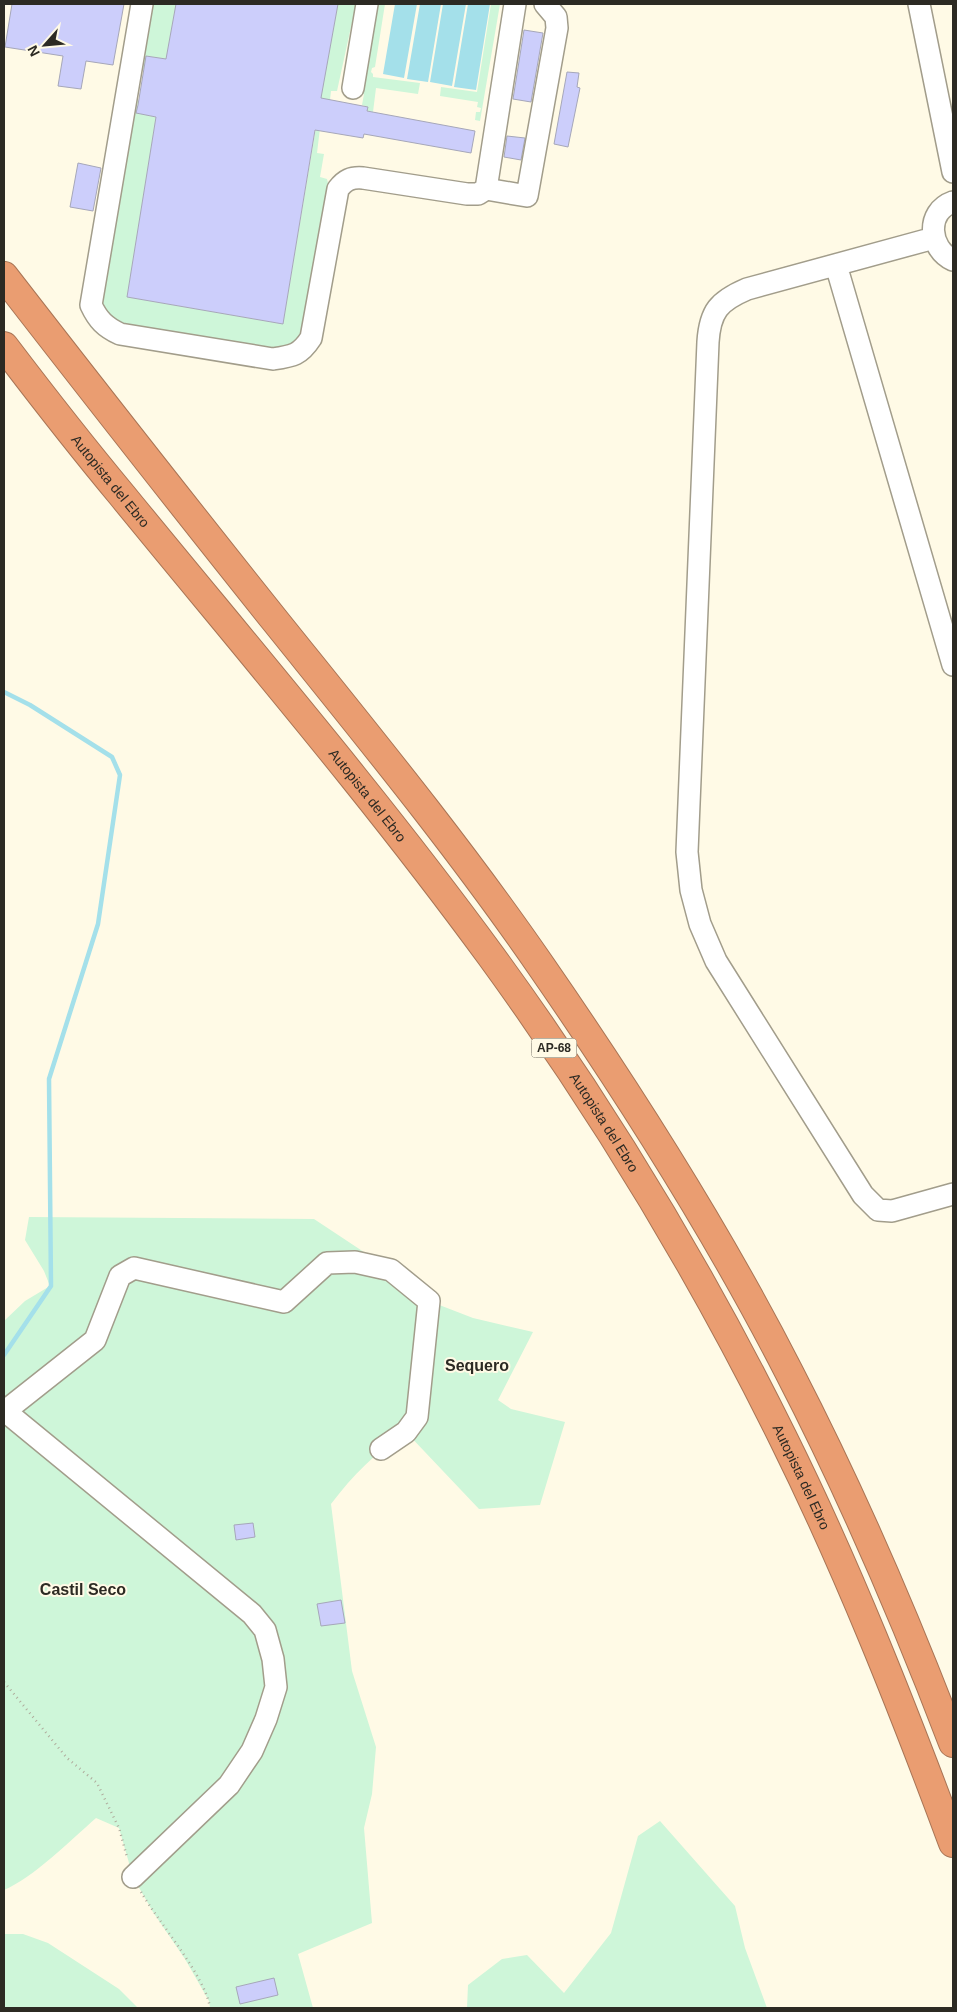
<svg xmlns="http://www.w3.org/2000/svg" width="957" height="2012" font-family="Arial,sans-serif">
<rect width="100%" height="100%" fill="#fffae6"/>
<path fill="#cef6d9" d="M146 4H176L166 59 147 56 144 69 139 68Z
M338 4H356L337 91H331L330 100 320 102Z
M375 4H385L375 67 372 68 371 72 373 74V77L420 83 418 94 376 88 373 112 367 111 368 107 362 105 364 94 360 93Z
M491 4H500L480 121 475 120 476 112H480L481 108 477 107 478 102 440 96 441 87 477 92Z
M134 98 138 100 137 113 156 117 127 297 283 324 316 127 320 128 317 153 324 154 320 177 327 179 328 183 305 333 292 346 272 350 117 323 100 309Z
M29 1217 314 1219 391 1270 429 1301 473 1318 533 1332 498 1400 511 1409 565 1422 540 1505 479 1509 406 1432C376 1452 353 1475 331 1504L352 1671 376 1747 372 1794 364 1828 372 1923 298 1954 313 2008H210L209 2001 185 1959 153 1912 133 1877 119 1828 96 1818C71 1840 33 1878 4 1890V1321L25 1301 50 1286 44 1271 25 1240Z
M660 1821 735 1906 745 1948 767 2008H467L468 1985 502 1959 527 1955 564 1993 611 1933 638 1836Z
M4 1934H23L48 1943 119 1989 138 2008H4Z"/>
<path fill="#a4e0ea" d="M395 4H417L404 78 383 74Z
M420 4H441L428 82 407 79Z
M443 4H466L452 86 430 82Z
M468 4H490L476 90 454 87Z"/>
<g fill="none" stroke-linecap="round" stroke-linejoin="round">
<path stroke="#a4e0ea" stroke-width="4.5" d="M4 692 30 705 112 757 120 775 98 924 49 1079 51 1286 4 1355"/>
</g>
<path fill="#cccefb" stroke="#a6a7b9" d="M12 4H124L113 65 86 61 81 89 58 86 63 56 5 47Z
M176 4H338L321 98 368 107 367 111 475 131 471 153 364 134 363 138 315 130 283 324 127 297 156 117 136 113 138 105 146 56 166 59Z
M524 30 543 33 531 102 513 99Z
M567 72 579 73 577 87 580 88 568 147 554 144Z
M507 136 525 138 521 160 504 157Z
M78 163 101 168 93 211 70 207Z
M253 1523 255 1537 236 1540 234 1525Z
M341 1600 345 1623 321 1626 317 1604Z
M274 1978 278 1995 240 2004 236 1987Z"/>
<g fill="none" stroke-linecap="round" stroke-linejoin="round">
<g stroke="#a29d8b" stroke-width="24">
<path id="minor" d="M142 4 91 305C98 320 105 327 120 334L273 359C293 356 300 355 311 338L338 189C345 180 351 177 363 178L467 194H478L486 189 515 4
M919 4 953 172
M353 88 367 4
M486 189 527 196 557 28 556 17 545 4
M953 202C925 212 929 249 953 260
M934 238 747 289C719 301 710 311 708 342L687 852 691 890 700 924 716 961 863 1195 878 1210 892 1211 953 1194
M836 265 953 665
M5 1411 252 1614 265 1630 273 1659 276 1687 266 1719 252 1751 229 1785 133 1877
M4 1412 95 1340 120 1276 134 1268 284 1302 327 1263 355 1262 391 1270 429 1301 417 1417 406 1432 381 1449"/>
</g>
<g stroke="#a87556" stroke-width="30">
<g id="highway">
<path d="M4 276C94 392 185 508 277 623 367 735 459 847 541 966 631 1096 717 1231 789 1372 851 1492 905 1617 953 1743"/>
<path id="s1" d="M4 346C42 396 81 446 121 494 246 647 374 796 491 956 601 1107 700 1270 783 1438 848 1569 902 1706 953 1843"/>
</g>
</g>
<path stroke="#afab9c" stroke-width="2.5" stroke-dasharray="1 4" stroke-linecap="butt" d="M4 1682 67 1758 97 1783 119 1828 127 1857
M141 1892C159 1923 206 1977 210 2008"/>
<use href="#minor" stroke="#fff" stroke-width="21"/>
<use href="#highway" stroke="#ea9d71" stroke-width="28"/>
</g>
<g text-anchor="middle" dominant-baseline="central" stroke-width="4" stroke-linejoin="round" paint-order="stroke">
<rect fill="#fffae6" stroke="#6b685e" stroke-width="1" x="531.5" y="1038.5" width="45" height="19" rx="4"/>
<g font-size="12" font-weight="bold" fill="#2c2a23">
<text x="554" y="1048">AP-68</text>
</g>
<g font-size="14" fill="#2c2a23" stroke="#fffae6">
<text stroke="none"><textPath href="#s1" startOffset="172">Autopista del Ebro</textPath></text>
<text stroke="none"><textPath href="#s1" startOffset="578">Autopista del Ebro</textPath></text>
<text stroke="none"><textPath href="#s1" startOffset="982">Autopista del Ebro</textPath></text>
<text stroke="none"><textPath href="#s1" startOffset="1388">Autopista del Ebro</textPath></text>
</g>
<g font-size="16" font-weight="bold" fill="#2c2a23" stroke="#fffae6">
<text x="477" y="1365">Sequero</text>
<text x="83" y="1589">Castil Seco</text>
</g>
</g>
<rect width="957" height="2012" fill="none" stroke="#2c2a23" stroke-width="10"/>
<g transform="translate(45 45) rotate(243)" stroke="#fffae6" stroke-width="4" paint-order="stroke">
<path d="M0-4L9 19L0 12L-9 19Z" fill="#2c2a23"/>
<text y="-8" font-size="14" font-weight="bold" text-anchor="middle" fill="#2c2a23">N</text>
</g>
</svg>
